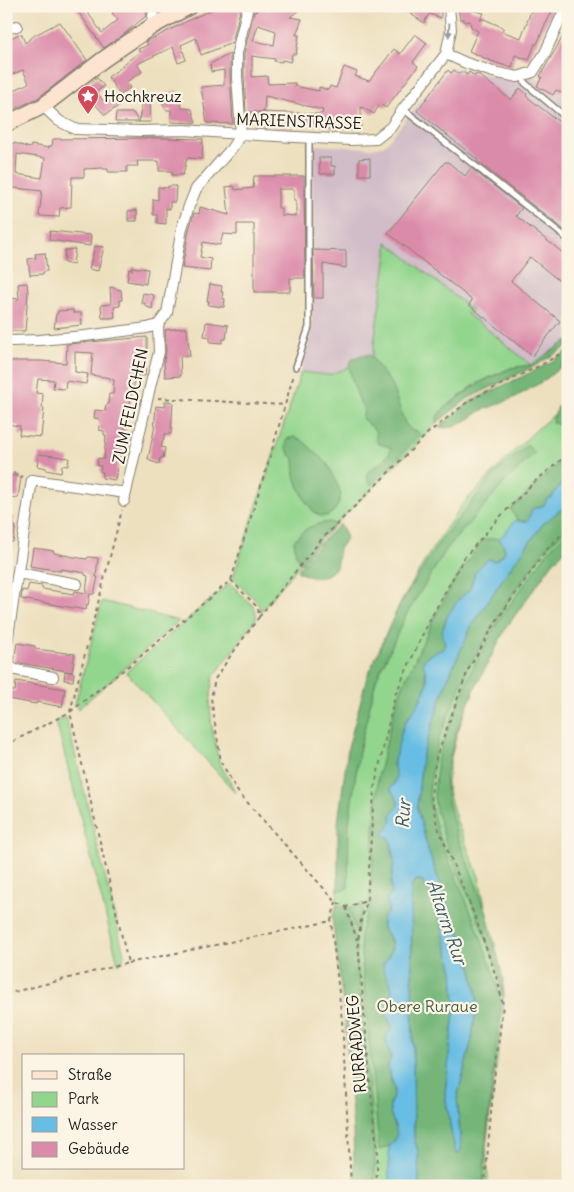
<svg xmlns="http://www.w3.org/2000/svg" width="574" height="1192" font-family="Delius,sans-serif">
<rect width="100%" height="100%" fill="#fcf5e5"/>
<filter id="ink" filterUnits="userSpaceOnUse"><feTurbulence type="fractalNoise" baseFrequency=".02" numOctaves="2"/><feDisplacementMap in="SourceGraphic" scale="10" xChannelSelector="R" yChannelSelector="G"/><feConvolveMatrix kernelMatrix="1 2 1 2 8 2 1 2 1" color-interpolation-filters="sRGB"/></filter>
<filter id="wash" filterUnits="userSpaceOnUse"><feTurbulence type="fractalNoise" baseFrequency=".0096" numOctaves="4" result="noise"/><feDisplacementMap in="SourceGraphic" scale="20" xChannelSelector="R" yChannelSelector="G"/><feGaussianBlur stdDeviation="1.12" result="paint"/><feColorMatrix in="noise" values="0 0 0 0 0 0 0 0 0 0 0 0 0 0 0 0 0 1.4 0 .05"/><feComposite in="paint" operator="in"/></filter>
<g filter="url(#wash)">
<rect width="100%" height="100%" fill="#ede0bf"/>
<path fill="#d1bdc8" d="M449 67 525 83 530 75 568 97V340L531 365 535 366 469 398 435 424 412 446 372 358 329 375 301 372 312 329 313 145 372 148 385 145Z"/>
<path fill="#92d58d" stroke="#577854" d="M387 242 472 310 467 314 481 324 531 365 511 368 488 378 472 387 443 409 439 414 435 424 428 433 319 541 261 611C258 597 240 590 233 577L301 372 329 375 372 358 387 254Z
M568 403V543L531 587 496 640 467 705 457 734 451 758 447 782 449 795 457 822 479 877 496 959 504 1005 486 1147 488 1179 483 1186H359L336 907 338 888 339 889 368 680 384 638 401 602 430 552 462 505 511 454 538 428Z
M230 583 254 607 256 612V619L213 678 210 706 212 728 219 762 236 793 126 672Z
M102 601 179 621 78 709 75 704Z
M66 717 124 954 123 962 118 963 56 721Z"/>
<path fill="#75b678" stroke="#48694a" d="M568 340V346L535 366 469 398 435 424 439 414 443 409 479 383 511 368 531 365Z
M568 351V362C560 366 551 376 543 381 531 388 519 396 506 401 498 405 489 407 481 411 472 416 465 423 454 426 449 428 445 428 439 427L471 401 544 366Z
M362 355H370L391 384 405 423 412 431H417L421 435 371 485 368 481 367 473C375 466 390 458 391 448L387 446 379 444 376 440C378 427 368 426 362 418L364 412C358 396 351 381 349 364L353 359Z
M568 400V429L552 422 559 404Z
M294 437 302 440 327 463 335 479 341 494 338 505 333 512 327 516H320L314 512 306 502 298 485 295 476 294 459 290 455 286 447 287 439Z
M527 445 535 453 505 482 448 547 406 615 376 680 359 751 349 824 348 888 338 891V823L348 748 367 677 397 610 440 541 496 472Z
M568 456V482L560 485 553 495 554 497 550 498 544 505 532 509 529 520C518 524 515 518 511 509L551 470Z
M568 504V527L545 549 510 598 468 668 439 739 432 768 429 793 430 802 438 834 476 924 497 983 501 1004 488 1121 483 1183 481 1186H419L418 1151 414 1139 411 886 416 880H421L429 891 436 905 446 943 453 972 455 1004 445 1094 451 1130 456 1154 461 1150 457 1098 472 1039 477 998 475 985 469 957 455 924 430 856 417 808 422 756 446 683 471 627 508 571 543 524Z
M330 522 335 524 319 541 301 564 296 555 294 541C303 528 314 524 330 522Z
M340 524 345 533 346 539 339 549 336 568C322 581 314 580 297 571L321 542Z
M568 531V547L552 564 506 628 475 688 456 733 445 776 447 797 457 836 486 910 503 978 504 997 498 970 477 916 447 846 436 810 434 795 438 758 446 734 471 671 499 620 549 550Z
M495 538C502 540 503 544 505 551L502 556 495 561 488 559 475 572 470 589 453 607 448 616 444 625 445 645 443 649 433 654 425 673 427 682 425 689 417 706 406 720 402 731 399 746 393 765 397 775 395 782 390 789C399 800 402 804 391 815L392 821 385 836 389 838C392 846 395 860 393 869 392 878 390 884 392 893L388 897C389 902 390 908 388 913 386 917 383 920 383 924 382 930 384 931 387 935 395 945 391 955 383 964 386 973 391 982 392 992 392 999 385 1009 387 1016 388 1019 390 1023 392 1027 390 1030 387 1034 387 1037 385 1044 390 1049 390 1055 391 1062 388 1069 389 1075 390 1080 393 1084 394 1089 395 1097 390 1100 390 1107 390 1127 412 1139 379 1150L361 953 360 935 363 923 369 907 371 885 374 834 378 777 396 703 403 685 435 616 453 583 479 545 483 540Z
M365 903 359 920 357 935 348 908Z
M337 905 344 907 355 939 375 1153V1186H355L353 1130 345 1019 332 917Z"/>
<path fill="#67bde4" stroke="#426c80" d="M568 482V504L543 524 508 571 471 627 446 683 422 756 417 808 430 856 455 924 469 957 475 985 477 998 472 1039 457 1098 461 1150 459 1153 456 1154 451 1130 445 1094 455 1004 453 972 446 943 436 905 429 891 421 880H416L411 886 414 1139 418 1151 419 1186H389V1146C406 1135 389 1121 390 1107 390 1099 395 1096 394 1088 392 1077 384 1068 391 1058 390 1052 386 1044 386 1040 386 1035 390 1031 392 1027 390 1023 388 1019 387 1016 385 1011 389 1006 391 1001 392 996 392 990 391 985 389 979 384 973 383 967 383 961 392 955 392 946 391 932 380 935 383 917 391 912 388 907 386 900L392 893C390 884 392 878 393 869 395 860 393 846 389 838L385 836 383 834 392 821 391 815C402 803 399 801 390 789 403 773 390 773 395 757 399 746 400 733 405 723 407 719 410 717 412 713 417 707 427 689 427 681 427 675 424 668 423 662L427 656 443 649 445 645 442 631 448 615 458 600 470 589 475 572 488 559 495 561 502 556 505 551 503 544 499 539 516 520C521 522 524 522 528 520L532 509 544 505 547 499 553 497V495L560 485Z"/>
<g id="blocks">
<path fill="#db8baa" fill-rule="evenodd" d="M74 6H83L102 33 118 20 112 13 121 6H148L146 16 119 38 104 48Z
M221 6H241L232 44V43L201 55 196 38 181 45 186 60 178 63 173 47 137 64 142 72 126 82 130 88 120 95 125 102 105 115 81 89 97 78 104 86 96 92 106 104 120 95 108 77 123 66 122 65 140 52 138 49 148 45 146 42 193 18Z
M258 6H305L290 17 302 19 296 35H299L296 54H292L291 62 282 60V62L274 61 275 59 252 56V77L267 76 268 84 295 83 294 86 319 91V87L328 90 330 86 336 88 344 67 357 72 355 76 369 81 394 49 400 54 415 34 427 43 413 62 418 66 386 108 380 104 374 114 361 107V127H359V129L330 128 331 126 288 118 286 127 256 125 259 112 322 114 323 110 265 96 264 112H246L244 76V54L254 11 256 12ZM258 25 276 31 274 45 253 41Z
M399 6H441V18L429 14 424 23Z
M470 6 471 10 484 13 480 20 484 19 504 28 501 31 521 38 533 6H555L544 27 537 44H535L529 60 515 55 512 68 491 61 469 51 478 31 471 27 470 21 464 22V19H460L458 7Z
M60 22 87 60 38 98 6 113V94L29 83 23 70 6 77V40L21 33 25 43 35 35Z
M568 28V96L556 90 553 95 537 86 542 77 540 76Z
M230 54V76L233 124 207 123 201 87 224 85V70L211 72 210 64Z
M448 70 451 73 454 70 459 74 462 71 467 75 469 72 475 76 476 74 479 75 511 100 520 88 527 94 526 96 568 129V139L564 144 568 147V233L477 161 478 160 417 111Z
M177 90 182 108 192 109 196 123 171 122V110H166L162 102 168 99 166 95Z
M150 98 151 122H139L140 113H141V104Z
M116 113H133L139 122H115Z
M159 138 203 139 202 159 187 158 183 175H172V171H159V161H137L138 166H127V172H108V169H103V168L84 169V177H72L71 207 60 208 59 217 39 216 42 191 6 187V146L14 143 30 148 31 145 49 148V146H52L53 139ZM17 154 45 158 42 178 16 174Z
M319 158H331V166H335V174H320Z
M370 158V175H359V159Z
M445 162H448L465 176 471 168 522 208 516 216 568 257V288L530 257 511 281 560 321 532 356 469 305 472 300 388 233Z
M254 176H304L305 278H290V292H254V224H237V235L223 234 220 245 203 242 200 257 211 259 210 271 182 268 189 230 194 213 199 214 200 207 229 215 226 187 234 186 235 190 253 188ZM278 189H294V200H296V216L281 215V208H278Z
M168 186H176L175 202H170V209L166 208V224L157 223V215H153V199L158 200V187L168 188Z
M137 210V221H128V211Z
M50 231 91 235 90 246 49 240Z
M95 246 104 247 98 271 89 269Z
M75 249 73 265 64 263 65 250Z
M313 250 346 251V268L323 264V298H314Z
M45 253 47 271 43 272V274L30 275 28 259 36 258 35 254Z
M132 267 148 269 146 284 127 281 129 269 132 270Z
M27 283 28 293 25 331H6L8 298 19 299 18 284Z
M210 284 222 286 221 292H223L222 298 225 299 224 307 208 305 209 301H207Z
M110 287 121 290 122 300H120V306L114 307 115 317 111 318H102L101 305 111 304Z
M143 293 154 295 152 309 145 306V303H141Z
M73 310V313H81L82 325 54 328 56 314 58 313V311Z
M206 322 228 325 226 339H223L222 343 210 342V337L204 336Z
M183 328H187L190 356H180L181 376 165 377 164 360 166 352 165 330Z
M147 337V350H141L142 368H146L145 376 135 375 133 393H131L130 409H125L124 423H126L124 436 122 437 120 457H119L115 480 102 478 103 472H100L101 466H97L98 458 104 459 106 435H104V431L99 430 100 419 94 418 95 410 105 411 106 405H108L109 394H113L114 380 110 379V378L91 375 93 353 75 352V372L88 374 86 384 66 381 65 389 53 388 54 380 38 379 36 393 43 394 42 408H44L41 437 19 435 20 426 6 424V361H41L66 363 67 344Z
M165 401 173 402 171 434H165L161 447 165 448 163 458H160L159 464 150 461V459H148L154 430 156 406 165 407Z
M39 454 69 458 68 466 62 465 61 473 46 470V468L37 466Z
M8 475 21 477 18 498 6 497Z
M6 516 14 517 13 526H16L13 542 6 541Z
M33 548 54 551V553L79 558 87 559 88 557 98 558 96 577H98L94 594H90L88 605 87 604 86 610 21 599 22 590 27 591 29 584 42 586V589L74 594 75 591 86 593 88 576 85 575V573L61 569V571L30 566Z
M17 643 35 646V649L75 654 72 672 14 662Z
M65 671 74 673 73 681 64 680Z
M16 681 65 689 62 707 37 702 36 704 8 699 10 691H15Z"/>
</g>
</g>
<g filter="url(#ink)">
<use href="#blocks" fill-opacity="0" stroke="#847e6e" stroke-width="1"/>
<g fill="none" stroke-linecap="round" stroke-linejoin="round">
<g stroke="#847e6e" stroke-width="8">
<path id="lane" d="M522 75 525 83 568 119
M403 109 568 239
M296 367 309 327V138"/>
</g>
<g stroke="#847e6e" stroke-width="12">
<path id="street" d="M151 27 155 6
M6 29 17 26
M446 54 451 30 449 6
M43 106 59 121 75 129 141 131 184 130 241 134 351 140 376 139 391 127 403 109 446 54 466 63 493 72 518 77 533 72 545 53 566 6
M6 340 12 341 39 340 85 336 147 328 158 325 167 313 182 228 189 206 196 189 231 149 241 134 237 76V53L248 6
M124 501 151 383 159 352 158 325
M18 573 77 584
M6 644 7 642 32 480 126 493
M6 666 16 670 53 677"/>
</g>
<g stroke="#847e6e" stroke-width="18">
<path id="secondary" d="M6 124 43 106 104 59 151 27 190 6"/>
</g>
<path stroke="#847e6e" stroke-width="2" stroke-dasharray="4 4" stroke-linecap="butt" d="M158 398 285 405
M6 470 23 477
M231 580 258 608 259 617 229 658 215 679 211 698 221 762 238 792 336 902 346 907 367 901
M259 617 320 541 428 433 470 400 543 364 568 349
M6 745 70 712 122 510
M336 902 331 921 342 1020 351 1186
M346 907 357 940
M128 963 331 921
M6 994 128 963 70 712 136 660 231 580 269 460 294 374
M376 1186 378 1154 373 1116 358 942 361 920 367 901 374 790 395 695 427 625 464 558 497 520 532 484 568 454
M483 1186 485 1183 494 1079 503 1005 498 982 474 914 437 825 431 796 436 758 468 670 499 617 547 549 568 528"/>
<use href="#lane" stroke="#fff" stroke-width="5"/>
<use href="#street" stroke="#fff" stroke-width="10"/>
<use href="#secondary" stroke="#fde4d1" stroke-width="15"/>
</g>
<defs><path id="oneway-solid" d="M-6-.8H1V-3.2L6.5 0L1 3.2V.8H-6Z" transform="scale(1.25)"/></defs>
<use fill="#999" href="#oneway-solid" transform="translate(449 30) rotate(93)"/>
</g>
<defs>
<g id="sight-pin" transform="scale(1.125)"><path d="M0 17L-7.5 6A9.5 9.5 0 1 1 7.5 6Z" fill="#d1495b" stroke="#fcf5e5"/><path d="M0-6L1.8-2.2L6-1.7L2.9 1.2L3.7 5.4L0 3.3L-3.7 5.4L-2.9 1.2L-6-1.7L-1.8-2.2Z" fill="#fff"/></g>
</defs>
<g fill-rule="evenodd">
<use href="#sight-pin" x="88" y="96"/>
</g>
<g text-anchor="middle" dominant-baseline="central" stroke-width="4.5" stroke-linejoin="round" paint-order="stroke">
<g font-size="16" fill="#1c1c1c" stroke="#fcf5e5" text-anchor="start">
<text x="104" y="96">Hochkreuz</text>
</g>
<g font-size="16" fill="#1c1c1c" stroke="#fcf5e5">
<text transform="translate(299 121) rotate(2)">MARIENSTRASSE</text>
<text transform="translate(130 406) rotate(-78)">ZUM FELDCHEN</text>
<text transform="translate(356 1044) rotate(-95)">RURRADWEG</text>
</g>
<g font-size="16" fill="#455d44" stroke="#fcf5e5">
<text x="427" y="1006">Obere Ruraue</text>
</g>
<g font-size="18" font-style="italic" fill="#3a5c6c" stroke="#fcf5e5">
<text transform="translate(403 814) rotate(-86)">Rur</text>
<text transform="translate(447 922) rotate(71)">Altarm Rur</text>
</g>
</g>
<rect width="574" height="1192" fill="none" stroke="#fcf5e5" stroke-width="25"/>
<rect x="22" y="1054" width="162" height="115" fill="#fcf5e5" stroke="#a29e95"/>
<rect x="32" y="1071" width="25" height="8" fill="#fde4d1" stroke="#a29e95"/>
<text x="68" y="1080" font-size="15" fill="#1c1c1c">Straße</text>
<rect x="32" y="1092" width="25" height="15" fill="#92d58d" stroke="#a29e95"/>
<text x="68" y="1104" font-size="15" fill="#1c1c1c">Park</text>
<rect x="32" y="1117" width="25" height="15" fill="#67bde4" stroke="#a29e95"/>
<text x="68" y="1130" font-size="15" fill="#1c1c1c">Wasser</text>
<rect x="32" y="1142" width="25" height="15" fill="#db8baa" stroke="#a29e95"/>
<text x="68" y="1154" font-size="15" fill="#1c1c1c">Gebäude</text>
</svg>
